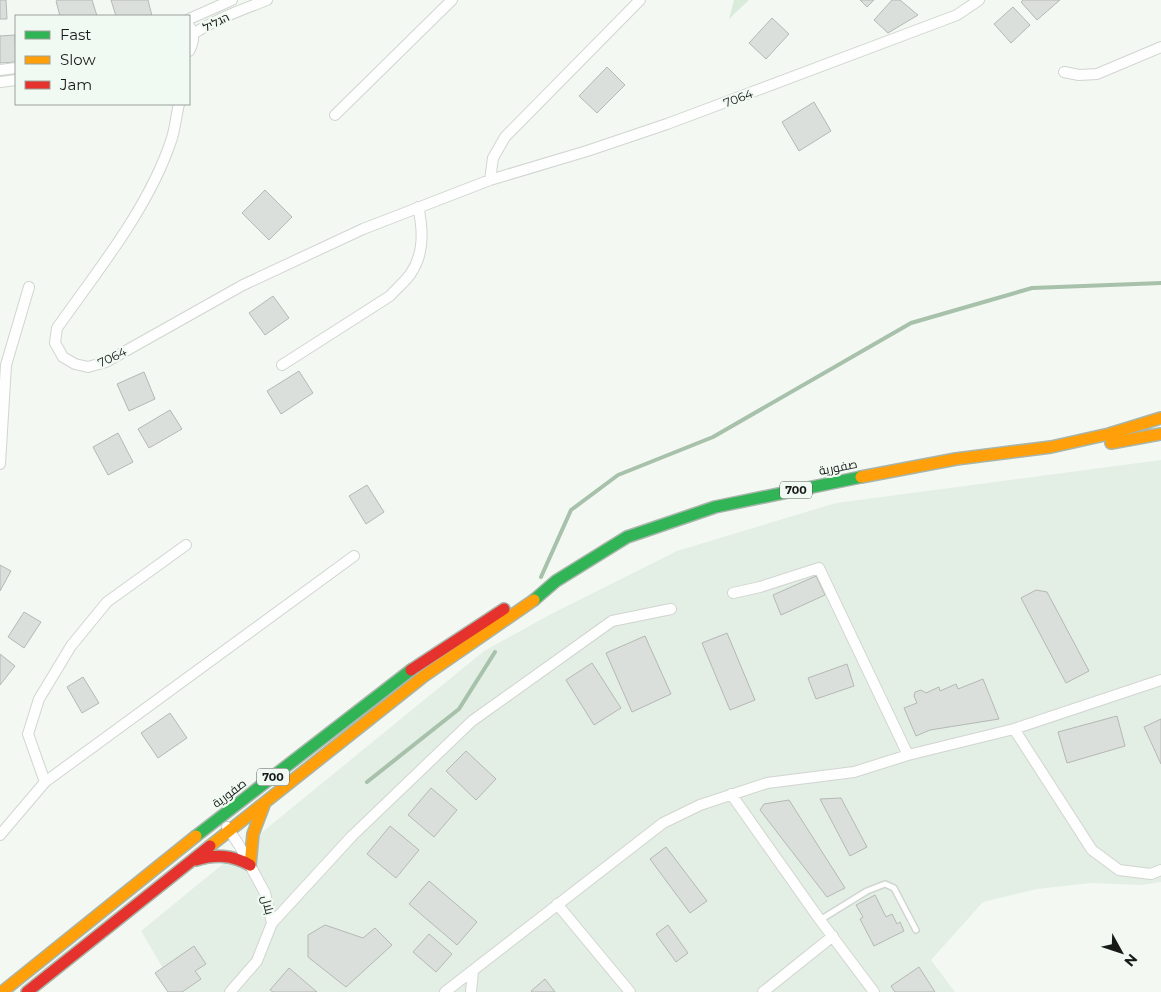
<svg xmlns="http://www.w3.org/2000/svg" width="1161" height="992" font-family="Montserrat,Cairo,Heebo,sans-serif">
<rect width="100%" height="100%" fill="#f3f8f3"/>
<path fill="#e3eee4" d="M1161 460V882L1141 885 1091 883 1037 889 983 902 931 960 955 992H177L141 931 484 651 555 612 677 551 836 503Z"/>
<path fill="#d9ecdc" d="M734 0H749L729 19Z"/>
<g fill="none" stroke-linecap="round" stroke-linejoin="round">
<path stroke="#a7c1ab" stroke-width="4" d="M541 577 571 510 618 475 713 437 911 323 1032 288 1161 283
M367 782 459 709 495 652"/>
</g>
<path fill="#dbdfdb" stroke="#b5b8b5" d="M0 0H6L7 19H0Z
M58 0H92L97 16H60L56 1Z
M111 0H148L152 16H116Z
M860 0H874L867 7Z
M892 0H900L918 15 888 33 874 20Z
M1023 0H1060L1037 20 1021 2Z
M1013 7 1030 25 1011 43 994 24Z
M772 18 789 34 766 59 749 43Z
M15 35 16 62 0 63V36Z
M607 67 625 85 597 113 579 96Z
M814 102 831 131 799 151 782 122Z
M265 190 292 217 269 240 242 213Z
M273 296 289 318 265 335 249 313Z
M299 371 313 393 281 414 267 391Z
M144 372 155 399 129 411 117 384Z
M170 410 182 429 149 448 138 429Z
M118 433 133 462 108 475 93 447Z
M367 485 384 512 366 524 349 496Z
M0 565 11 571 0 591Z
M816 576 825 595 781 615 773 595Z
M1036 590 1047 592 1089 671 1066 683 1021 598Z
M24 612 41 622 24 648 8 637Z
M727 633 755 700 730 710 702 643Z
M645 636 671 694 632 712 606 653Z
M0 654 15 666 0 685Z
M592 663 621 708 594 725 566 680Z
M847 664 854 686 816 699 808 678Z
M83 677 99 703 82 713 67 687Z
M983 679 999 719 930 730 916 736 904 708 917 703 914 696 915 692 921 690 926 693 939 687 940 691 956 684 958 689Z
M170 713 187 738 158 758 141 733Z
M1117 716 1125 746 1067 763 1058 732Z
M1161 719V764L1144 727Z
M466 751 496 779 476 800 446 771Z
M431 788 457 810 434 837 408 815Z
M841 798 867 847 850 856 820 799Z
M789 800 845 888 827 897 760 810 764 804Z
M390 826 419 850 396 878 367 854Z
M666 847 707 901 690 913 650 859Z
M429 881 477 922 457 945 409 904Z
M875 895 886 917 892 914 897 924 900 922 904 931 874 946 860 919 863 917 856 905Z
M325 925 363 938 375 928 392 945 346 987 308 957V935Z
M668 925 688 953 676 962 656 934Z
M429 934 452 954 436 972 413 952Z
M194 946 206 964 195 971 201 979 182 992H168L155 973Z
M919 967 935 992H895L891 986Z
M289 968 317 992H273L270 990Z
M545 979 555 992H532L531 991Z"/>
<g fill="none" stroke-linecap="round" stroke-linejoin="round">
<g stroke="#d1d5d1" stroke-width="8">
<path id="lane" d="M820 920 867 891 885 884 894 888 916 930"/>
</g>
<g stroke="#d1d5d1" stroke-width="12">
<path id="street" d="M189 19 232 0
M189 26C195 34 194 42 189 51
M193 34C216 19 241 10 267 0
M0 70 16 68
M1064 72 1079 75 1097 74 1161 47
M0 82 16 80
M179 104C176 116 175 130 171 141 148 209 98 270 57 328L55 343 63 357 75 364 88 367 106 362 243 285 363 229 490 180 587 151 667 124 957 15 979 0
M335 115 452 0
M490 180 493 158 505 137 640 0
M282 365 390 296C397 288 406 281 411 273 424 254 423 228 418 207
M0 464 6 365 29 287
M733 593 760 587 819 568 908 755
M1014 729 1092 850 1119 870 1151 874 1161 870
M45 782 28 734 39 699 71 646 107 602 186 545
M731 794 820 920 874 992
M227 827 239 845 265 893 272 923 257 961 230 992
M0 835 45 782 354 556
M557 904 630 992
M272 923 352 836 472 721 612 621 671 609
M445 992 663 823 700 805 767 783 854 772 908 755 1014 729 1161 680
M471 992 473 971
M763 992 833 936"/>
</g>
<g stroke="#a7b5aa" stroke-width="14">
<path id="fast" d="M534 600 556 581 627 537 715 507 861 477
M196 836 411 670"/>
</g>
<g stroke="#a7b5aa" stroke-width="14">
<path id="slow" d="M1111 443 1161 434
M861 477 956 459 1051 447 1109 434 1161 418
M210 846 424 676 534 600
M250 865 253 834 264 805
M2 992 196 836"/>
</g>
<g stroke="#a7b5aa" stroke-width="14">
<path id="jam" d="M411 670 504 609
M196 860C216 854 232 855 250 865
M27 992 210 846"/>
</g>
<use href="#lane" stroke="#fdfefd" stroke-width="5"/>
<use href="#street" stroke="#fdfefd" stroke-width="10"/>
<use href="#fast" stroke="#30b455" stroke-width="11"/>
<use href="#slow" stroke="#ff9f0a" stroke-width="11"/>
<use href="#jam" stroke="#e5322d" stroke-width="11"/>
</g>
<g text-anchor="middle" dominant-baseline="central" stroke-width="4.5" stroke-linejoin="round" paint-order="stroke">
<g fill="#f1faf2" stroke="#585d59" stroke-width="1">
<rect x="780" y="481.5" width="32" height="17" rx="4"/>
<rect x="257" y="768.5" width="32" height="17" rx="4"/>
</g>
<g font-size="11" font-weight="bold" fill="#171a17">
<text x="796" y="490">700</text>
<text x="273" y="777">700</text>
</g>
<g font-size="12" fill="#171a17" stroke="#f1faf2">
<text transform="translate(216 22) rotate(-26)">הגליל</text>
<text transform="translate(738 98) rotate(-21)">7064</text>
<text transform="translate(112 357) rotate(-25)">7064</text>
<text transform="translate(838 467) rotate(-11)">صفورية</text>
<text transform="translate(229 793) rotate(-37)">صفورية</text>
<text transform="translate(268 905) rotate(75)">بلال</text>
</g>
</g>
<rect x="15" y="15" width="175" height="90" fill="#f1faf2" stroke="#9aa09a"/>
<rect x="25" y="31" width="25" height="8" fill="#30b455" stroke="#9aa09a"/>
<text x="60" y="40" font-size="15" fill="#171a17">Fast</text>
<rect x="25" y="56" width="25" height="8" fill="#ff9f0a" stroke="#9aa09a"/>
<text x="60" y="65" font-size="15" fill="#171a17">Slow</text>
<rect x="25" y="81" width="25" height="8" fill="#e5322d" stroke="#9aa09a"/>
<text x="60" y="90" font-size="15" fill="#171a17">Jam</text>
<g transform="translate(1121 952) rotate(130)" stroke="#f1faf2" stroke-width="4" paint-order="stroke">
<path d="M0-4L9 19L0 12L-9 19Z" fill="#171a17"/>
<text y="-8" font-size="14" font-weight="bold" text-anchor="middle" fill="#171a17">N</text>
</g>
</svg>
